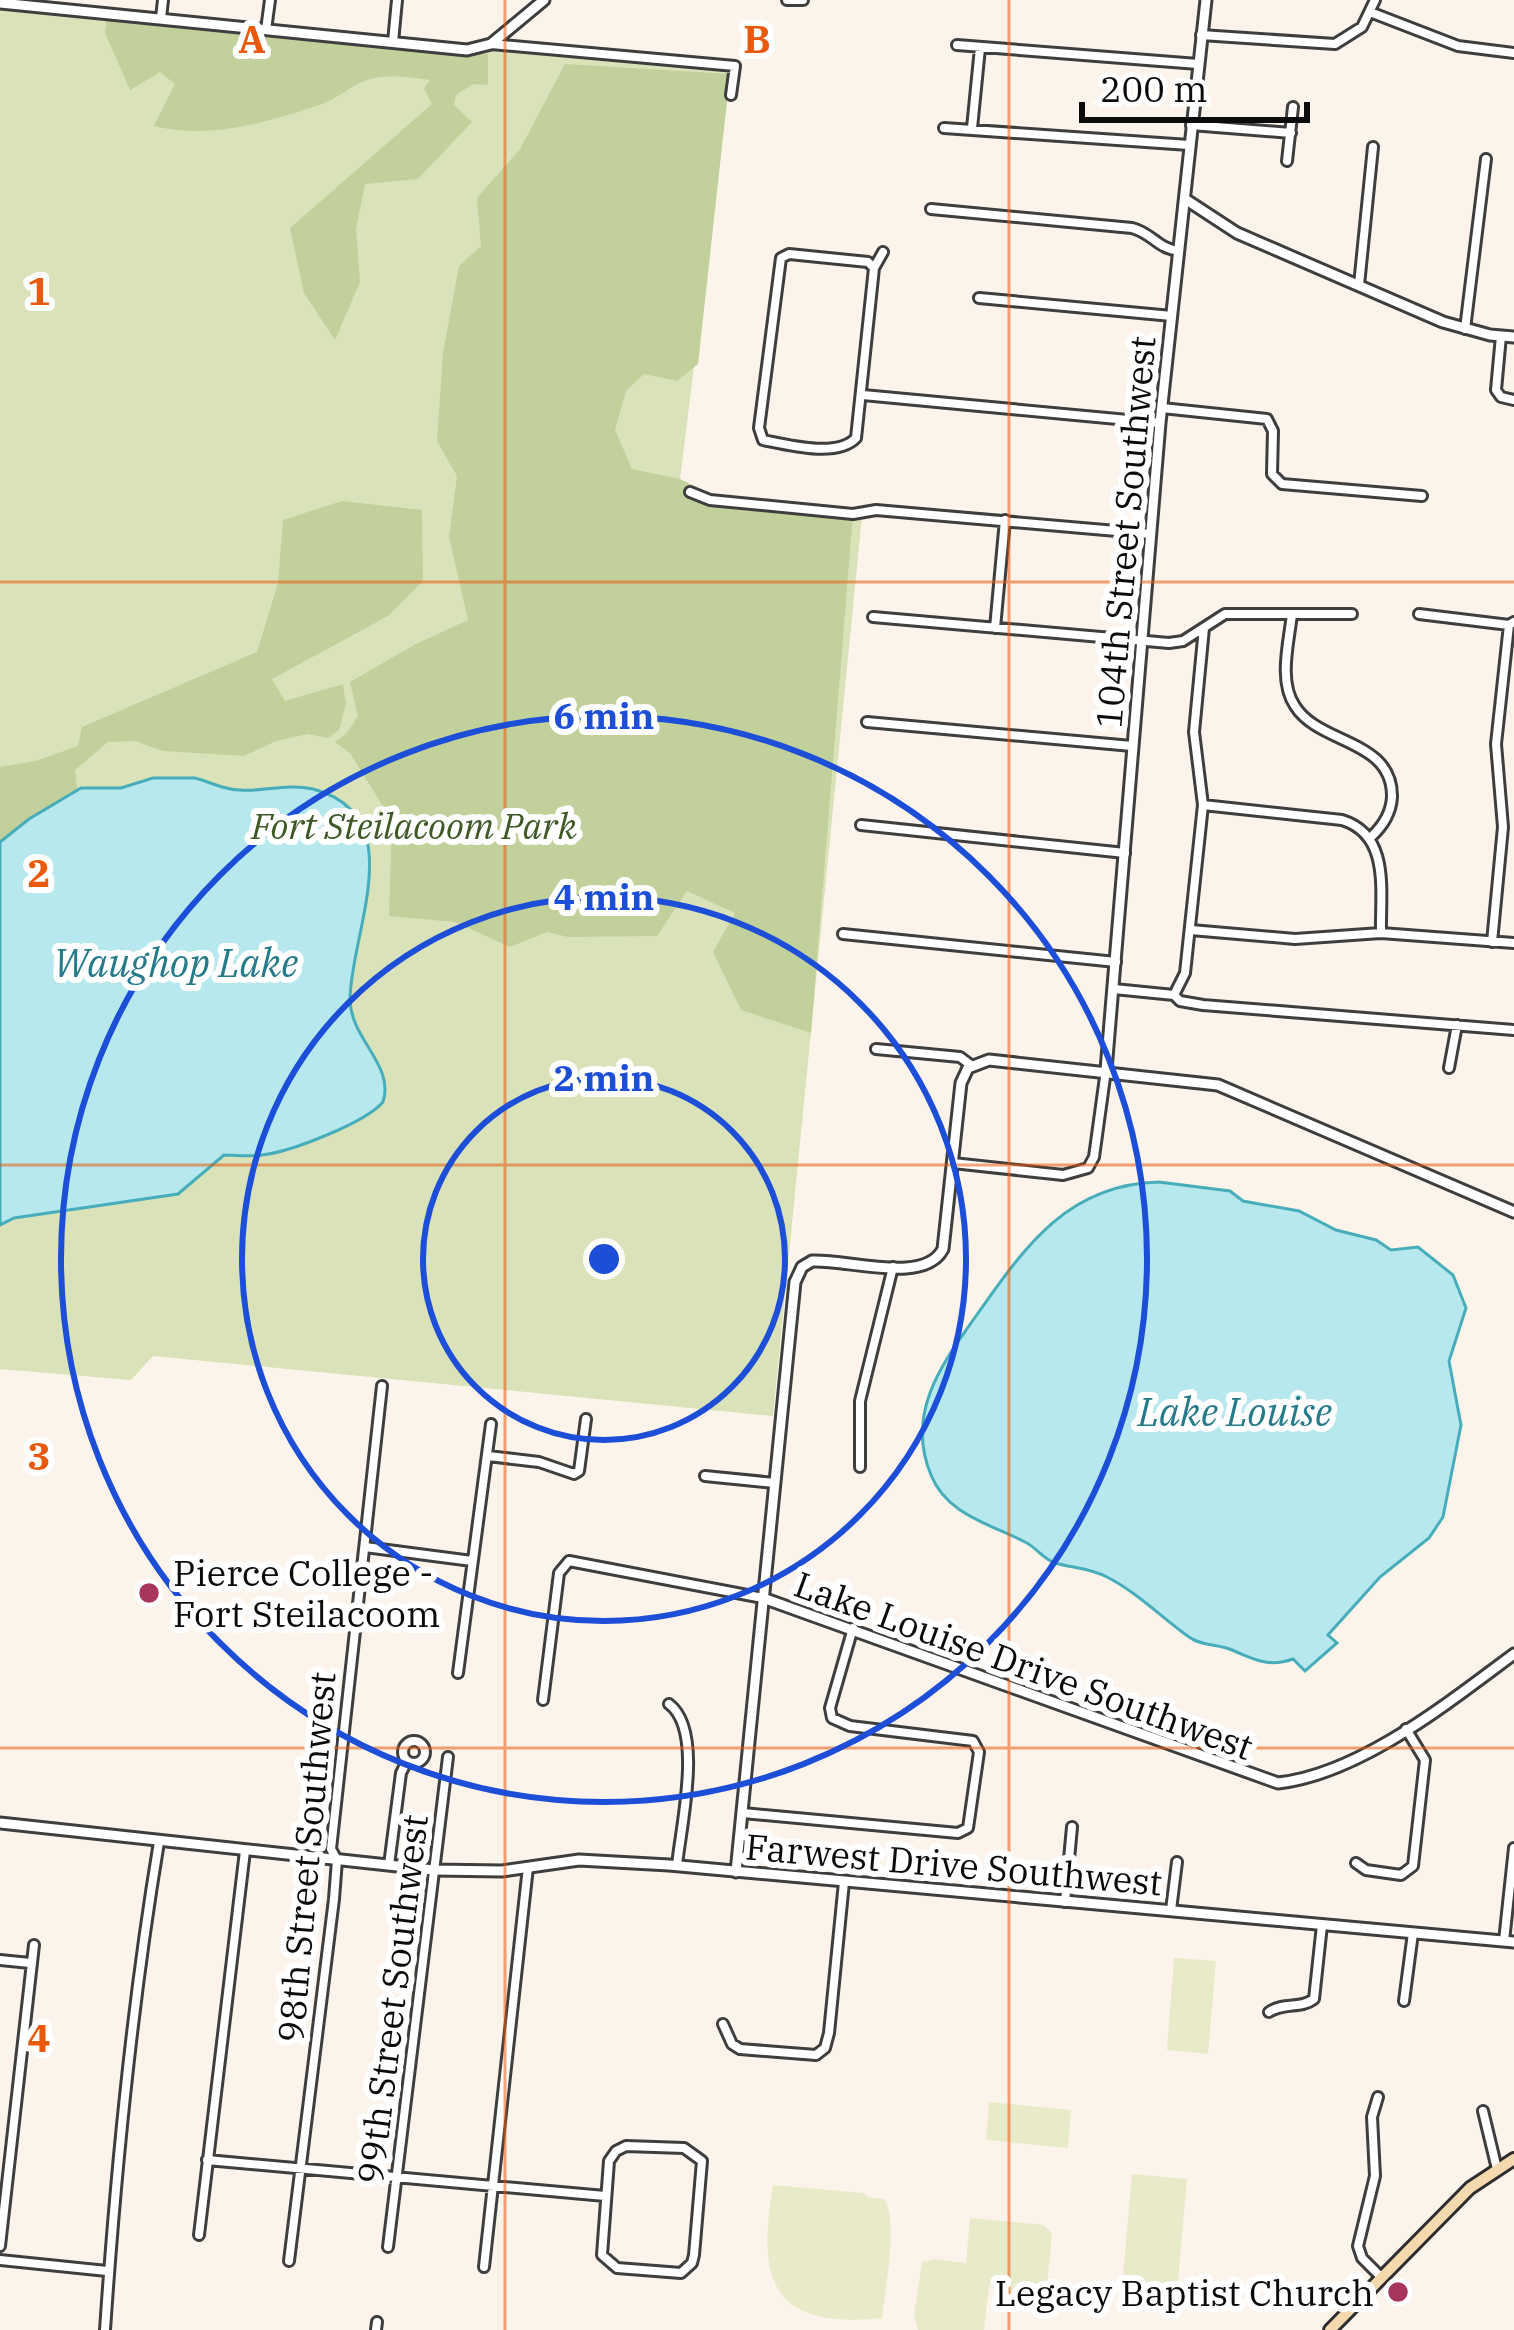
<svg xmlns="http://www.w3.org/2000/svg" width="1514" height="2330" font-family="'IBM Plex Serif',serif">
<rect width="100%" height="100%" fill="#fcf4eb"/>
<path fill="#dae2ba" d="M0 3 731 69 678 496 862 516 773 1416 153 1356 131 1380 0 1369Z"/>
<path fill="#c2d09b" d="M107 17 488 54V85L473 84 456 95 454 105 472 122 418 179 365 184 356 229 360 282 335 340 304 293 290 228 432 104 424 89 430 80C407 77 386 73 364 81 349 87 337 99 322 104 268 122 211 140 154 126L175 84 160 72 130 90 105 33Z
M565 64 730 74 698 364 677 381 644 374 626 391 615 430 632 469 680 479 727 502 853 514 811 1033 741 1010 713 952 735 913 687 891 657 936 568 937 547 932 510 947 455 922 389 916 392 821 350 753 335 742 347 733 358 716 350 682 416 644 468 620 449 537 457 476 437 441 443 353 459 266 481 246 477 198 520 149Z
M342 501 422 510 423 581 388 616 272 679 285 701 343 684 346 704 339 730 328 738 308 734 276 741 244 756 163 751 135 741 108 742 75 770 77 789 0 842V767L36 761 78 746 82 727 257 652 278 583 283 520Z"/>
<path fill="#e8eaca" d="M1174 1958 1216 1961 1208 2054 1167 2050Z
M989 2102 1071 2110 1068 2148 986 2140Z
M1132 2174 1187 2179 1176 2303 1121 2298Z
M773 2185 864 2193 868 2197 884 2199C899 2220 885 2289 882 2318 770 2330 757 2279 773 2185Z
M970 2218 1044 2225 1052 2234 1045 2307 989 2286 984 2330H918L914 2315 922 2262 935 2259 966 2263Z"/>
<path fill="#b6e8ed" stroke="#47adba" stroke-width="3" d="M195 778C211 782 223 790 240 790 265 792 286 783 313 789 413 815 350 933 350 1000 351 1040 395 1065 383 1102 365 1123 290 1152 262 1155 250 1157 236 1155 224 1155L178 1194 14 1218 0 1225V842L29 819 81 788H121L153 778Z
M1159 1182 1230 1191 1243 1201 1299 1211 1336 1230 1376 1240 1391 1250 1418 1247 1453 1275 1466 1308 1449 1361 1461 1425 1443 1517 1429 1538 1380 1577 1328 1635 1337 1643 1305 1671 1293 1659C1268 1668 1254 1659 1232 1650 1218 1644 1201 1646 1189 1637 1161 1617 1138 1593 1107 1577 1090 1568 1073 1568 1055 1563 1043 1559 1036 1547 1025 1542 990 1524 947 1515 931 1475 905 1413 942 1364 976 1316 1024 1248 1067 1184 1159 1182Z"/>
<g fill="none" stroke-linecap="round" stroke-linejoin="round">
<g stroke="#3e3e3e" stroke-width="14">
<path id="minor" d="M787 0H803
M1370 12 1458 46 1514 53
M161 18 163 0
M266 30 270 0
M1201 35 1335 44 1362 27 1375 0
M393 42 397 0
M491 44 735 66 731 95
M957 45 1198 64
M1191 125 1291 133
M944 128 1189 145
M972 128 980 48
M1287 161 1293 107
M931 209 1132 228C1152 233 1158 249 1179 251
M874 268 868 262 789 254 781 258 759 428 763 440C788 445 837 458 856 438L874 268 883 252
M1359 285 1373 147
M979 298 1172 316
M1465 329 1486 159
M1501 336 1496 390 1501 397 1514 400
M863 395 1160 423
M1162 408 1267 419 1273 431 1272 474 1282 484 1422 496
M690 492 710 500 853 514 876 510 1151 534
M1292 614C1289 642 1278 681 1295 706 1319 745 1393 739 1392 797 1391 814 1383 826 1371 837
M1419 614 1509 625
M873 617 1169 643 1183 641 1225 614H1352
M995 628 1005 520
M867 722 1132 746
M1203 805 1342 820C1391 835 1380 892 1381 933
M861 825 1125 853
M1191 930 1295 939 1381 933 1514 943
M843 934 1116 962
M1492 942 1503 827 1496 744 1509 625 1514 622
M1114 989 1174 995 1180 1001 1203 1005 1514 1030
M1174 995 1185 973 1203 805 1194 732 1204 628
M876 1049 960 1057 972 1066
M1449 1068 1457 1025
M953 1163 1063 1175 1088 1168 1094 1157 1106 1070
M488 1456 539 1462 574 1474 579 1471 586 1419
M860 1467V1401L893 1267
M705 1476 775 1483
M365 1547 472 1561
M458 1673 491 1424
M543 1700 559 1573 569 1561 763 1598
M669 1704C704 1730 681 1825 677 1865
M403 1752a11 11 0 1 1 22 0a11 11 0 1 1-22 0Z
M743 1813 958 1833 968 1828 979 1752 973 1741 850 1726 832 1718 830 1708 853 1628
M1356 1863 1366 1870 1401 1875 1413 1866 1425 1760 1406 1729
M389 1865 401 1773 407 1761
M1065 1902 1072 1827
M1171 1910 1177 1862
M1504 1941 1514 1848
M0 1960 30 1963
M1404 2001 1413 1933
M1269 2012C1284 2002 1301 2009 1314 1999L1322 1925
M723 2024 732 2044 740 2049 816 2055 825 2048 829 2033 844 1882
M1378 2097 1372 2117 1375 2176 1358 2246 1362 2258 1381 2277
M1483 2111 1497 2169
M626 2146 684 2148 702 2161 694 2255 692 2263 681 2273 617 2268 602 2255 609 2161 616 2151Z
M207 2160 605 2196
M199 2235 245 1851
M0 2246 34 1945
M388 2247 448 1757
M0 2260 107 2271
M289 2261 334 1899 337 1860 331 1849 382 1386
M484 2267 528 1867
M105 2330C116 2167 132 2004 159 1842
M376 2330 377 2322"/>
</g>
<g stroke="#3e3e3e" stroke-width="15">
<path id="tertiary" d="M0 3 467 50 491 44 544 0
M1185 199 1237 233 1443 322 1490 335 1514 337
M1106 1070 1160 423 1206 0
M763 1598 1278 1783C1360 1774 1449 1702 1514 1654
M0 1823 434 1870 502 1871 579 1860 669 1865 1514 1942
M736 1872 795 1282 802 1267 812 1261C847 1259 925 1285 943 1249L961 1083 968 1068 989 1060 1218 1085 1514 1212"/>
</g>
<g stroke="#2d2d2d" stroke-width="16">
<path id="secondary" d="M1330 2330 1470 2188 1514 2159"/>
</g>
<use href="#minor" stroke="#fff" stroke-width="8"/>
<use href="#tertiary" stroke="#fff" stroke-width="9"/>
<use href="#secondary" stroke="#f4d9af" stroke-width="10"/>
</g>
<path fill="none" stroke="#e8590c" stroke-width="3" stroke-opacity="0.55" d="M505 0V2330M1009 0V2330M0 582H1514M0 1165H1514M0 1748H1514"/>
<g fill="none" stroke="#1d4ed8" stroke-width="6">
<circle cx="604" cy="1259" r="181"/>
<circle cx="604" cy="1259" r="362"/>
<circle cx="604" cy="1259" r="543"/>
</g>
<g fill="#a8365b" stroke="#fff" stroke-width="4.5">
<circle cx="149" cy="1593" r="12"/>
<circle cx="1398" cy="2292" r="12"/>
</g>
<g text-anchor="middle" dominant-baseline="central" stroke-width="12" stroke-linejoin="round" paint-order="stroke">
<g font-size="36" fill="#0b0b0b" stroke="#fff">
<text transform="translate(1125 532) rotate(-85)">104th Street Southwest</text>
<text transform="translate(1024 1665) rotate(20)">Lake Louise Drive Southwest</text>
<text transform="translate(306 1857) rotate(-85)">98th Street Southwest</text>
<text transform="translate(954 1864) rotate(5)">Farwest Drive Southwest</text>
<text transform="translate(392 1999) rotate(-83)">99th Street Southwest</text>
</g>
<g font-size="36" font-style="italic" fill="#3e5925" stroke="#fff">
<text x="414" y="825">Fort Steilacoom Park</text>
</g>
<g font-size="36" fill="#0b0b0b" stroke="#fff" text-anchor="start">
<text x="173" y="1572">Pierce College -<tspan x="173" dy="41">Fort Steilacoom</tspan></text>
<text x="1374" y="2292" text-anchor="end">Legacy Baptist Church</text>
</g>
<g font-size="39" font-style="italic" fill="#267b8b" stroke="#fff">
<text x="176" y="962">Waughop Lake</text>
<text x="1235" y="1411">Lake Louise</text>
</g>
</g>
<g font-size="39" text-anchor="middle" font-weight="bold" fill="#e8590c" stroke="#fff" stroke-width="12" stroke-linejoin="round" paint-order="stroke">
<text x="252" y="53">A</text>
<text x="757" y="53">B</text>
<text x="39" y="305">1</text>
<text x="39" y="887">2</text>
<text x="39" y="1470">3</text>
<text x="39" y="2052">4</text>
</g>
<circle cx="604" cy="1259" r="18" fill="#1d4ed8" stroke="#fff" stroke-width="6"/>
<g font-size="36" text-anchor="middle" font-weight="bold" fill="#1d4ed8" stroke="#fff" stroke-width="12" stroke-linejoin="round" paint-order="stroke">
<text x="604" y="729">6 min</text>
<text x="604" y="910">4 min</text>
<text x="604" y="1091">2 min</text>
</g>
<path d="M1082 102v18h225v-18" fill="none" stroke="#0b0b0b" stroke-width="6"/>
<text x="1100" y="102" font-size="36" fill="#0b0b0b" stroke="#ffffff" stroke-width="9" paint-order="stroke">200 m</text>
</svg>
